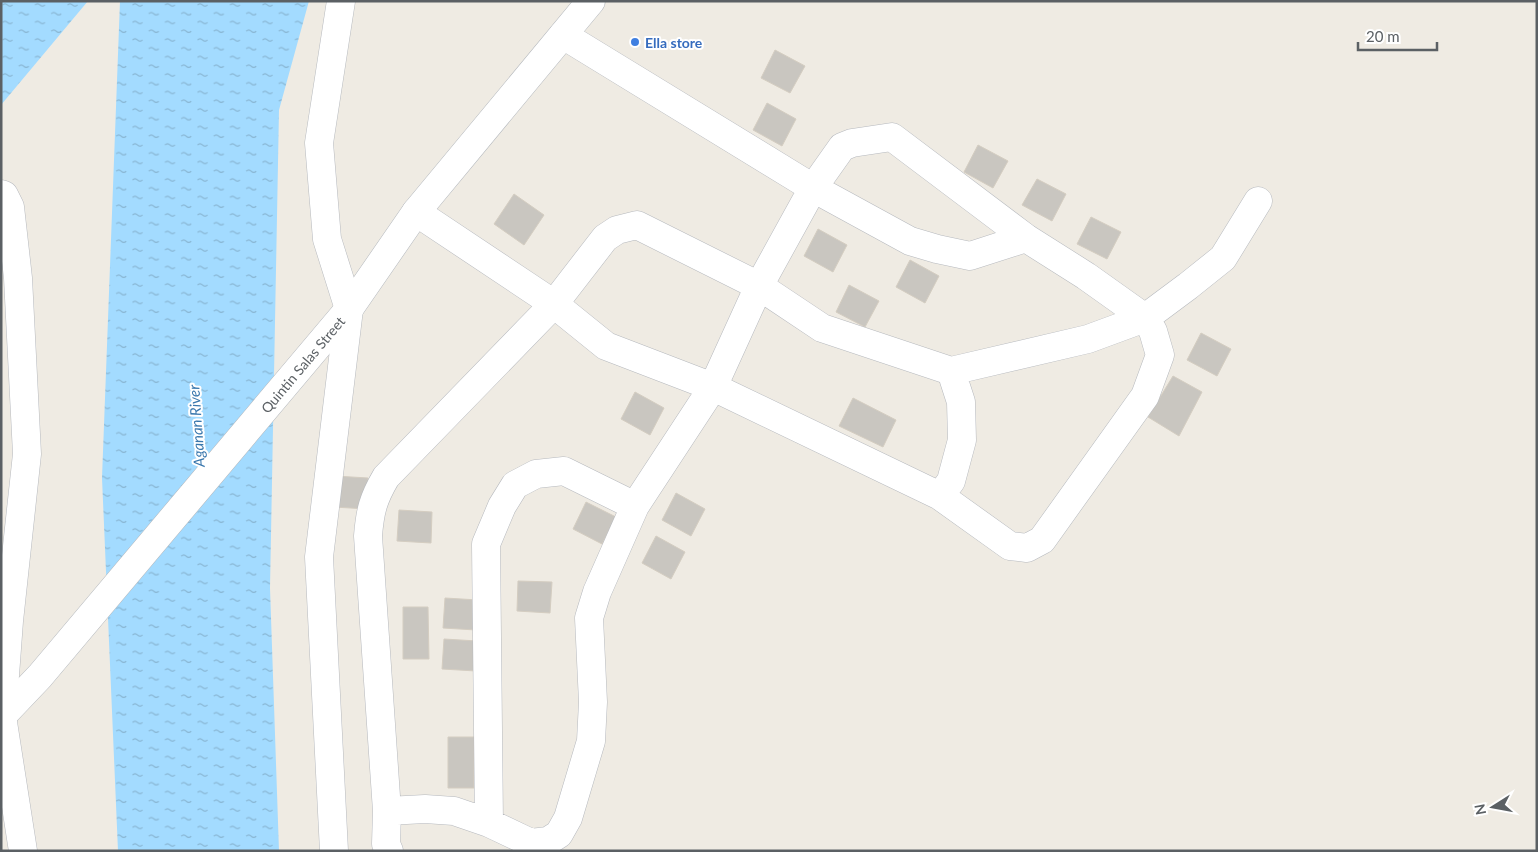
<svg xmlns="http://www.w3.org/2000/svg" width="1538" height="852" font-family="Lato,sans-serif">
<defs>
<pattern id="water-ripples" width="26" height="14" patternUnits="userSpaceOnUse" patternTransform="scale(1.25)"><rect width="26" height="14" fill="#a3dbff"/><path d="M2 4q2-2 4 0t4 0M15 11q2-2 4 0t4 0" fill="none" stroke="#88b5d2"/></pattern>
</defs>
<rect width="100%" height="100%" fill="#efebe3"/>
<path fill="url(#water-ripples)" d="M1 1H88L1 105Z
M120 1H309L279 110 270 588 279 851H118L102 478Z"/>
<path fill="#c9c6c0" stroke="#d4cdc1" d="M775 50 805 66 790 93 761 78Z
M767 103 796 119 782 146 753 130Z
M978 145 1008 161 993 188 964 172Z
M1037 179 1066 194 1052 221 1022 205Z
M514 194 544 215 524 245 494 224Z
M1091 217 1121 232 1107 259 1077 244Z
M818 229 847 245 833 272 804 256Z
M910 260 939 276 925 303 896 287Z
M849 285 879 301 865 327 836 312Z
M1201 333 1231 349 1217 376 1187 360Z
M1173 376 1202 392 1179 436 1148 417Z
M635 392 664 408 650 435 621 419Z
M853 398 896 420 883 447 839 426Z
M335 476 368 478 367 509 334 507Z
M676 493 705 509 691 536 662 520Z
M586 502 616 517 602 544 573 529Z
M399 510 432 512 431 543 397 541Z
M656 536 685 552 671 579 642 563Z
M518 581 552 582 550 613 517 611Z
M445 598 478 600 476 630 443 628Z
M403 607H428L429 659H403Z
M444 639 477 641 476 671 442 669Z
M448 737H474V788H448Z"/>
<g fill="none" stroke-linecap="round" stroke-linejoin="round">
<g stroke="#b6b9be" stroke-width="29">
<path id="street" d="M563 35 813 188 910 241 937 249 970 256 1026 238
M1 194 4 195 10 207 18 278 27 454 9 621 2 716 23 851
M951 371 1088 339 1145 318 1188 286 1223 258 1258 201
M387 811 425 809 454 811 489 823 531 843 548 841 559 834 568 818 591 741 593 702 589 618 597 592 635 506 713 387 759 286 813 188 842 147 852 143 892 137 1026 238 1086 276 1145 318 1153 331 1160 355 1145 396 1042 540 1027 548 1010 546 940 496 713 387 606 346 554 304 416 212
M489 823 486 544 502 506 515 485 536 474 564 471 635 506
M334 851 319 557 349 309 327 239 319 143 341 1
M389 851 386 844 387 811 368 536C370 511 373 499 386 477L554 304 605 238 617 230 637 225 759 286 822 328 951 371 961 402 962 440 951 481 940 496"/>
</g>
<g stroke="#b5b9be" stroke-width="29">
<g id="secondary">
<path id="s1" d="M1 717 40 676 349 309 416 212 591 1"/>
</g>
</g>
<use href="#street" stroke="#fff" stroke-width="28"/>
<use href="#secondary" stroke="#fff" stroke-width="28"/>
</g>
<circle fill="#3f7fe0" stroke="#fff" stroke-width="2" cx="635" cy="42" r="5"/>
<g text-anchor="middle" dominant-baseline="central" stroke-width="4" stroke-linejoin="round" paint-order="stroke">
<g font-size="14" font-weight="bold" fill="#366cbe" stroke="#fff" text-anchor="start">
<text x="645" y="42">Ella store</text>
</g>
<g font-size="14" fill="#5b6064" stroke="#fff">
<text stroke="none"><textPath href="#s1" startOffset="464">Quintin Salas Street</textPath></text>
</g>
<g font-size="15" font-style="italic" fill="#3977ad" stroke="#fff">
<text transform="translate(196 426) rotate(-94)">Aganan River</text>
</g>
</g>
<rect width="1538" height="852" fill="none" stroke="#5b6064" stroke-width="5"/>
<g transform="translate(1493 807) rotate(259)" stroke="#ffffff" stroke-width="4" paint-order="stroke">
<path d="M0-4L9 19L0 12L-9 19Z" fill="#5b6064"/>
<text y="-8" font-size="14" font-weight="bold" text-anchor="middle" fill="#5b6064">N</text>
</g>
<path d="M1358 42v8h79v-8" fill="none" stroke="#5b6064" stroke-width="2.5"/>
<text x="1366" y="42" font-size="15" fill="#5b6064" stroke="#ffffff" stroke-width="4" paint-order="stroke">20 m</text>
</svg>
